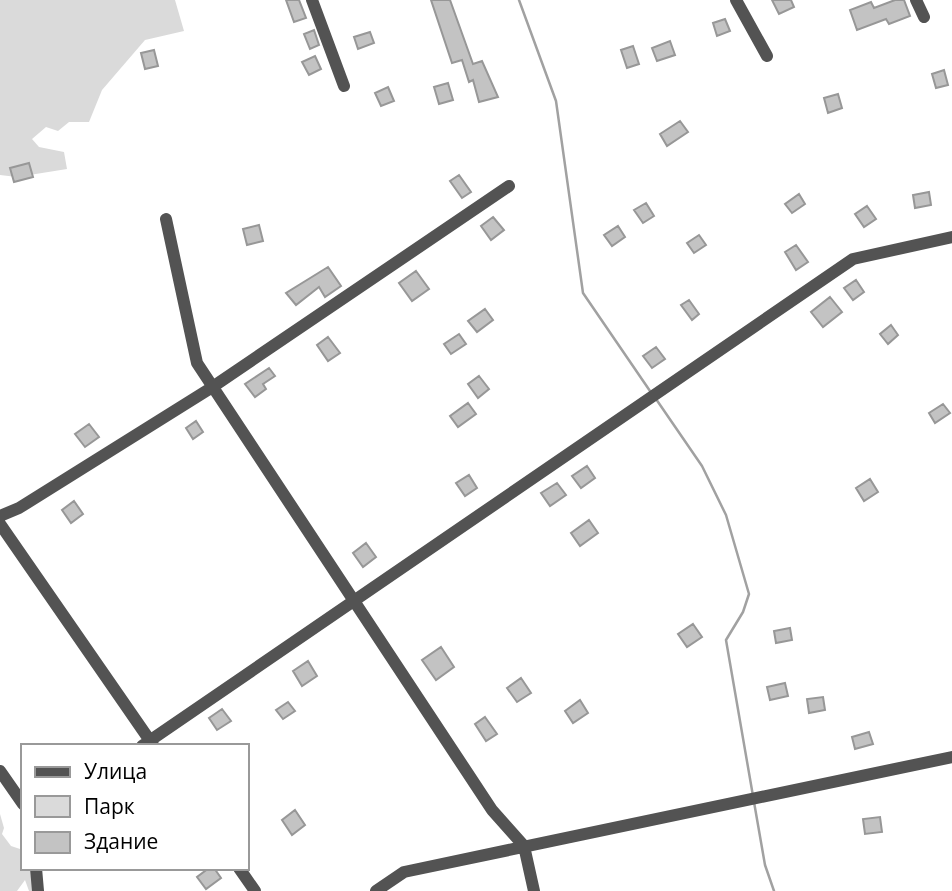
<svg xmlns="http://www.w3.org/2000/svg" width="952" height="891" font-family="'Open Sans',sans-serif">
<rect width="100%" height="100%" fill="#fff"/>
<path fill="#dadada" d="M0 0H175L184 31 145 40 102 90 89 122H69L58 131 46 127 32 139 39 147 64 152 67 169 17 177 0 175Z
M0 814 4 828 2 834 11 846 23 850V868H37L33 891H29L25 880 17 891H0Z"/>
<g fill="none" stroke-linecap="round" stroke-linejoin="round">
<path stroke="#a1a1a1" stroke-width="2.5" d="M519 0 556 101 583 293 650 391
M656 399 702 466 726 515 749 594 743 612 726 640 753 796
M754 802 765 865 774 891"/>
</g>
<path fill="#c3c3c3" stroke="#979797" stroke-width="2" d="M286 0H299L306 18 294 22Z
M431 0H450L473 64 482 61 498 97 479 102 473 80 469 82 462 60 452 63Z
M772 0H791L794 7 779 14Z
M895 0H904L910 16 889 24 886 19 857 30 850 10 871 2 874 8Z
M725 19 730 31 717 36 713 23Z
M314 30 319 45 310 49 304 34Z
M370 32 374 43 358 49 354 37Z
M670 41 675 55 657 61 652 48Z
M633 46 639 64 627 68 621 50Z
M154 50 158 66 145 69 141 53Z
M315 56 321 69 309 75 302 62Z
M944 70 948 85 936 88 932 74Z
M448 83 453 100 439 104 434 87Z
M388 87 394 101 381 106 375 93Z
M838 94 842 108 828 113 824 98Z
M680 121 688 132 667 146 660 134Z
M29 163 33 177 14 182 10 168Z
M459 175 471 192 462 198 450 181Z
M929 192 931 205 915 208 913 195Z
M799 194 805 204 792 213 785 204Z
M646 203 654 216 643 223 634 210Z
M867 206 876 219 864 227 855 214Z
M493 217 504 230 491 240 481 226Z
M259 225 263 241 247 245 243 229Z
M618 226 625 237 612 246 604 235Z
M699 235 706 245 694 253 687 243Z
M796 245 808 262 796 270 785 252Z
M328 267 341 286 325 297 319 287 296 305 286 293Z
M416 271 429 289 412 301 399 283Z
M856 280 864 292 853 300 844 288Z
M830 297 842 312 823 327 811 312Z
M689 300 699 314 692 320 681 305Z
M485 309 493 320 477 332 468 321Z
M891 325 898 335 888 344 880 334Z
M459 334 466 344 451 354 444 344Z
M328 337 340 353 328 361 317 345Z
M656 347 665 359 652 368 643 356Z
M269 368 275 376 263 384 266 389 255 397 245 384Z
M479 376 489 389 478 398 468 384Z
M468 403 476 414 458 427 450 416Z
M943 404 950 413 935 423 929 413Z
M196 421 203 432 193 439 186 428Z
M89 424 99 437 85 447 75 434Z
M587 466 595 478 581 488 572 476Z
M469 475 477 488 465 496 456 483Z
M870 479 878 492 864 501 856 488Z
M557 483 566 495 550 506 541 493Z
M74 501 83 514 71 523 62 510Z
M589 520 598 533 580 546 571 533Z
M366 543 376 557 363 567 353 553Z
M693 624 702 637 687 647 678 634Z
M790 628 792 640 776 643 774 631Z
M441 647 454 667 436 680 422 660Z
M308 661 317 676 302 686 293 671Z
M521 678 531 693 517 702 507 688Z
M785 683 788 696 770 700 767 687Z
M823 697 825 710 809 713 807 699Z
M580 700 588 713 573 723 565 711Z
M288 702 295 711 283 719 276 710Z
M222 709 231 721 217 730 209 718Z
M485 717 497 734 486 741 475 724Z
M869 732 873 744 855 749 852 737Z
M295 810 305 825 292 835 282 820Z
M880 817 882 832 865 834 863 819Z
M209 868H214L221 878 206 889 197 877Z"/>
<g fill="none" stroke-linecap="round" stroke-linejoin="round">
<path stroke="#535353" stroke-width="12" d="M312 0 344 86
M736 0 767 56
M916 0 924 17
M166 219 197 363 492 810 524 846 534 891
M0 516 19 508 211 388 509 186
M0 524 153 745
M142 746 853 259 952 237
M0 771 23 804
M36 868 38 891
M239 868 255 891
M376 891 404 872 952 757"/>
</g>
<rect x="21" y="744" width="228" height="126" fill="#ffffff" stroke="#999999" stroke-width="2"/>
<rect x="35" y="767" width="35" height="10" fill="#535353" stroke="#999999" stroke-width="2"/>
<text x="84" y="779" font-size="21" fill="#000000">Улица</text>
<rect x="35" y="796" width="35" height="21" fill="#dadada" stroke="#999999" stroke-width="2"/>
<text x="84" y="814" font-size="21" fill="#000000">Парк</text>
<rect x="35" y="832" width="35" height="21" fill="#c3c3c3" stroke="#999999" stroke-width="2"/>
<text x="84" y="849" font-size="21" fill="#000000">Здание</text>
</svg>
